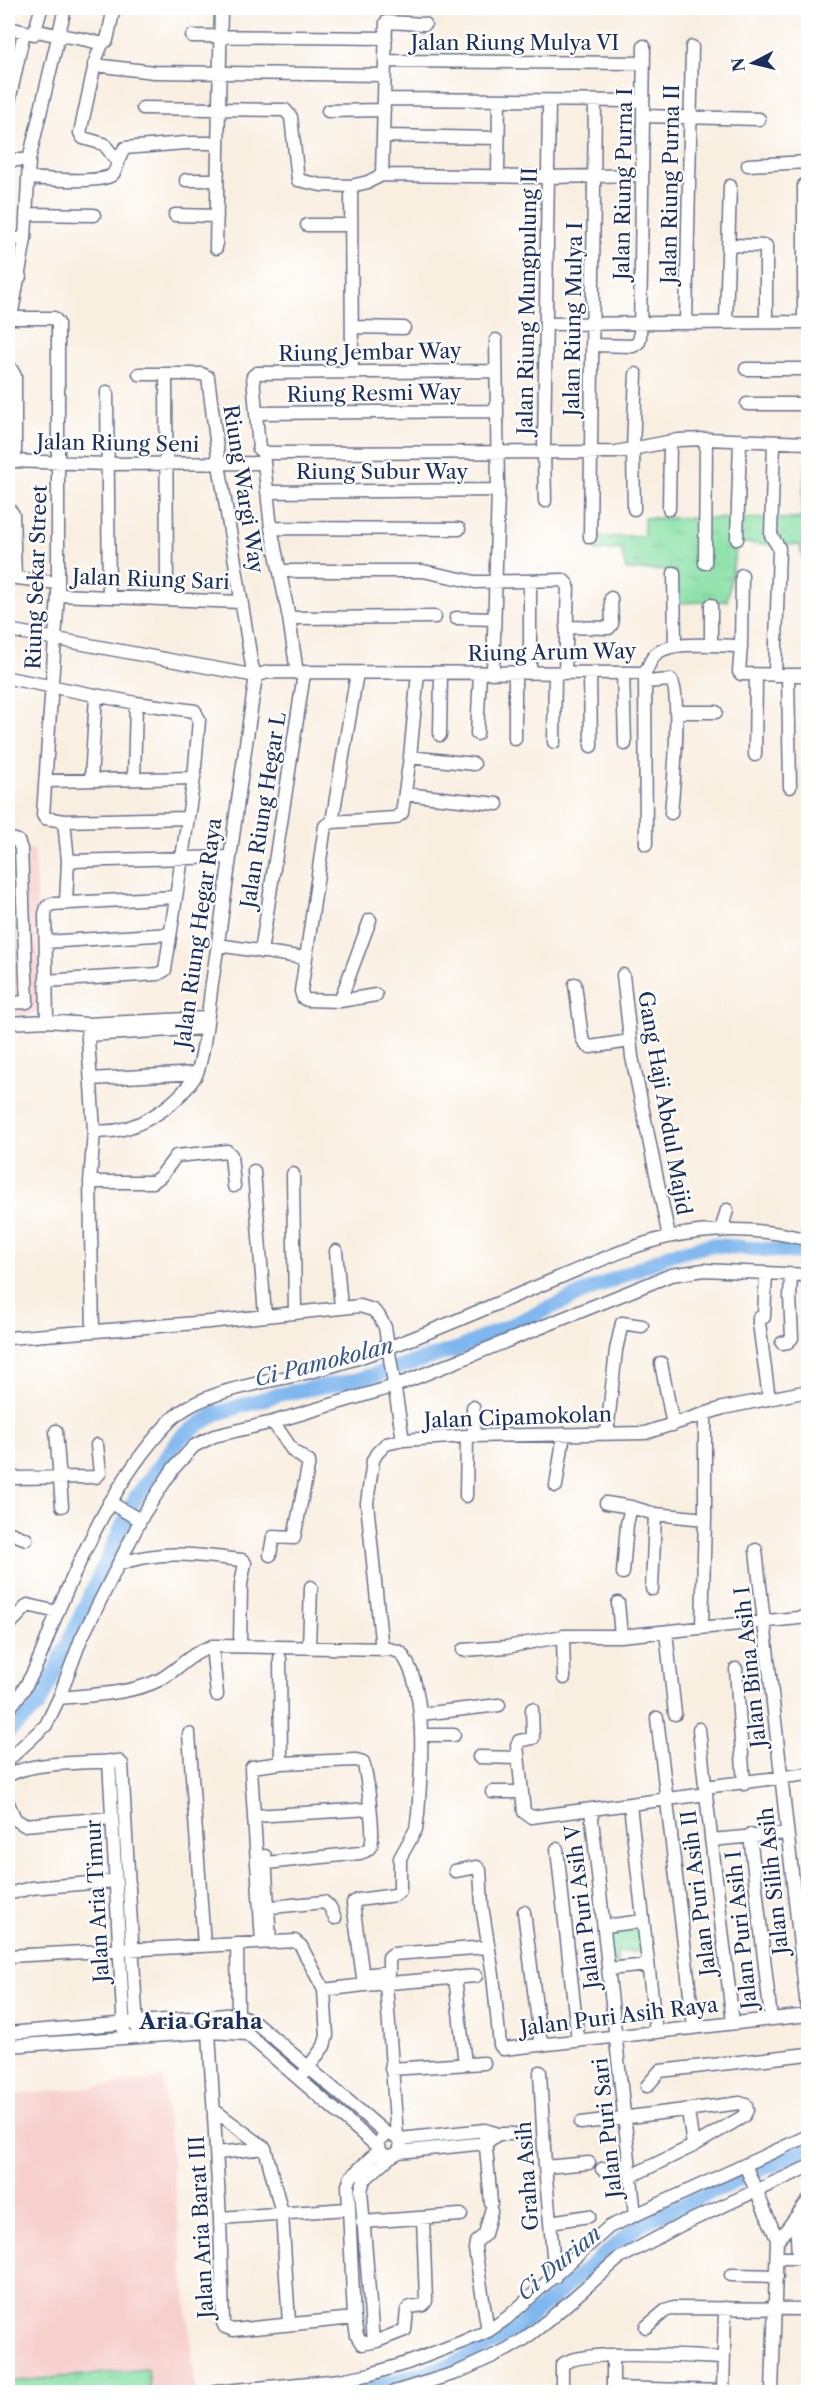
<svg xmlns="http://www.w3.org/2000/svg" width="816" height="2400" font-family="'Libre Caslon Text',serif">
<defs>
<pattern id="grass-tufts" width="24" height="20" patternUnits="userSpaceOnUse" patternTransform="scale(1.5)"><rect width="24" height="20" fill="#87e0a4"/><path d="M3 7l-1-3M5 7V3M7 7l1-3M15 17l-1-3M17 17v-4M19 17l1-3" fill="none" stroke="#74c090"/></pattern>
<pattern id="park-dots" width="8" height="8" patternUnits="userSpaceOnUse" patternTransform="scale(1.5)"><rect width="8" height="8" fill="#87e0a4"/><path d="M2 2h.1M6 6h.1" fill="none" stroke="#74c090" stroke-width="1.8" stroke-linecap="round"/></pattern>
</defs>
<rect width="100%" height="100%" fill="#fff"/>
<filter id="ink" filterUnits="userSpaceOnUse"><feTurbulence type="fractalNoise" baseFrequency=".0167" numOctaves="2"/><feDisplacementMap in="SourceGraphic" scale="12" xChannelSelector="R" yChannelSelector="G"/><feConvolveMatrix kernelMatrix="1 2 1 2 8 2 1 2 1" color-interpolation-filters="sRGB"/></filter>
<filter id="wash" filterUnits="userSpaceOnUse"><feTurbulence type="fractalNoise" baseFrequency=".008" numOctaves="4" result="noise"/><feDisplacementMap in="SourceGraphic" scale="24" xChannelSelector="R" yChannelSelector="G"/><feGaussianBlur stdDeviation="1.35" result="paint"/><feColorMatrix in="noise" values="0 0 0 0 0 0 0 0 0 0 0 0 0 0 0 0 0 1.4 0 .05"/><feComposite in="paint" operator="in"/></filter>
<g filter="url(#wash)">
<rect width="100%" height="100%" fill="#f9efe1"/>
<path fill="#f7d0ce" d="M9 831 20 838 24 849H34L42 1010 21 1018H8Z
M163 2079 196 2390 175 2392H8V2096Z"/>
<path fill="url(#grass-tufts)" stroke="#518881" stroke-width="1.5" d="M805 467H808V561H803L800 545 737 543 727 601 677 603 676 570H626L621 549 595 551 594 537 644 536V518L801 519Z
M148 2369 150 2391 8 2392V2382Z"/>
<path fill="url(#park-dots)" stroke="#518881" stroke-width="1.5" d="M642 1924 645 1951 617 1952 618 1965 611 1966 606 1927Z"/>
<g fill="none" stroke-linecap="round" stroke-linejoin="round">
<path stroke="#7fb7ef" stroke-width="9" d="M388 2392V2383"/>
<path stroke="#7fb7ef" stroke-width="15" d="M8 1732 39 1705 136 1497 181 1437 215 1414 276 1395 357 1380 457 1349 671 1254 710 1245 808 1253
M333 2392 388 2383 452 2365 511 2333 642 2223 808 2149"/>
</g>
</g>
<g filter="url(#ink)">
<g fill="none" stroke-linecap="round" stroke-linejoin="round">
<g stroke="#69728c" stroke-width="15">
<path id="minor" d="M114 8 107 40 102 44 96 59 80 133 83 138 104 144 117 161
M9 28 34 34 35 30C57 37 79 36 102 44
M35 30 40 13
M192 36 386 38
M385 61 644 63
M94 65 154 72 384 75
M384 99 643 101
M8 106 24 32
M143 108 285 110 291 117 298 180 321 185 351 186
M328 111 384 110
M643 116 759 119
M383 136 498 138
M8 160H29
M748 165 808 162
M382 175 386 22 425 24
M498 176 499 100
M28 178C43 179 105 184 113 174 119 166 118 156 125 148L185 143H218
M186 180H217
M804 185V322
M26 214 94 215
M175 215 217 216
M307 225H351
M8 238 25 239
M729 245 766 246V322
M216 248 221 8
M8 277H20
M8 318H54L58 323V595L43 815 45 818 64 821 68 861 66 903
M11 318 25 239 29 160 65 8
M686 323 692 47
M726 323 730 186
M547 324 808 322
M352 327 404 328
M592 345 633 346 639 342 640 337 644 46
M8 369H11L15 376V461
M746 369H808
M352 371 351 186 368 182 382 175 549 177 642 175
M166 374 167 599
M107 392 109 597
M747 404H808
M256 413 497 411
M774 443 771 535 779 548 775 675
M263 453 616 452 678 440 706 439 808 443
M8 461 108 464 264 463
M267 492 498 490
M545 501 544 452 549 101
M8 508 13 514 15 578
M634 509 633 449 636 374
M669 509 670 441
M271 528 459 529
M590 537 595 101
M737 539 740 440
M705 563 706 439
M280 571H423L475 582 563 580 568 585 565 673
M674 573 675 645
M9 577 58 583
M530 581V673
M58 595 241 602
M711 605V645
M289 618 435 617
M456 618 494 619
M566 627 609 628 612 624 611 598
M8 630 256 676 268 672 645 673C648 668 650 661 654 656 669 639 719 646 741 646L739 672 741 674 808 675
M741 646 742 575
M297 673 289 618 271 528 263 453 259 449 253 376 257 373 496 371
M493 673 498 490 496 340
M515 673V739
M590 673 591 746
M623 673 625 744
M645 673 646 844
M788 675 790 787
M8 678 136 703 195 711 199 720 194 778 165 970 158 974 45 981
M645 682 671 680C682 691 673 792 671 813
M676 712H716
M477 734 480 673
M440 735 441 673
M554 742 555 673
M755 755 756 675
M410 757 474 764
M134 779 136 703
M91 780 96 695
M47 781 194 778
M405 794 497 804
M64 821 188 818
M332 822 357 673
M8 838 18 841 21 849 27 1002 8 1003
M68 861 229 857
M46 942 170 934
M218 945 306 958 301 991 303 998 307 1000 340 1001 376 995
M261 952 304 674
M306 958 325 826 332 822 395 818 402 813 410 757 418 673
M623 975 632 1057 669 1237
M575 984 582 1038 587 1046 590 1047 630 1041
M340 1001 370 920
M47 1021 45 914 47 907 52 904 175 897
M8 1023 47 1021 87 1024 207 1018
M87 1024 94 1131 90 1182 93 1331
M88 1035 206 1028
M91 1079 197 1073
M94 1131C132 1136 176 1107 196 1075 203 1062 209 1008 211 990 227 885 240 780 256 676L252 666 219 464 208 377 202 374H139
M254 1171 265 1316
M293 1174 295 1312
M90 1182H153L161 1176 176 1156 227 1151 231 1155 234 1186
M721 1231 727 1210
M336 1251 341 1307
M766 1273 764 1317 759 1318V1323L769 1399
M8 1338 209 1322 360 1306 373 1310 379 1316 385 1327 403 1440
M782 1343 788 1342 792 1338 790 1297 791 1275
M661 1363 673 1425
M473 1407 474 1436
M56 1431 62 1506
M607 1433 616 1350 622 1323 642 1326
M8 1478 96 1477 100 1473 97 1445
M556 1486 564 1434
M466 1496 467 1436
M109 1502 140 1520
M606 1503 631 1507
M8 1532 26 1539
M756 1550 808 2017
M270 1555 273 1537 294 1538 309 1462 293 1451 273 1422
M118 1564C164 1549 196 1555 242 1560L245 1563 241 1584 240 1645
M623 1573 627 1524 631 1507 655 1514 705 1519
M652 1589 655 1514
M618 1603 621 1636
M8 1626 28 1605 57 1612
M702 1627 705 1519V1414
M666 1632 675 1714
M563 1636 564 1678
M212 1646 217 1695
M309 1647 311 1587
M382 1650 367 1503 373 1460 377 1453 386 1444 403 1440 467 1436 645 1433 723 1408 808 1391
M463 1650 507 1647 563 1636H621L808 1617
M280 1658 281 1763
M736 1669 744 1784
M59 1698C89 1695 132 1694 159 1680 178 1670 192 1651 214 1646L389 1649 400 1652C429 1685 421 1773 418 1814L416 1829 400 1858V1891L395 1895 358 1900 353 1903 364 1985
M8 1709C36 1680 44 1643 60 1606 88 1541 118 1477 167 1424 198 1388 272 1383 317 1370 401 1348 479 1310 558 1278 594 1263 630 1246 668 1237 701 1230 739 1228 774 1233 785 1234 797 1238 808 1239
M532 1709 533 1738 519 1741 517 1745 524 1812 531 1817 706 1794 699 1729
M421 1714 499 1705
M657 1718 694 2027
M189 1734 204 1945
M421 1735H454
M479 1757 518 1758
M8 1760 46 1725 59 1698 81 1639 143 1515 173 1469 194 1446 214 1436 273 1422 395 1386 671 1275 704 1270 808 1275
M109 1761 124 2031
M8 1776C29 1761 90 1763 118 1761L122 1764 137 2030
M705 1787 808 1774
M492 1792H522
M706 1794 733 2023
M8 1803 15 1819 24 1825 112 1818
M630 1805 656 2032
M591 1810 635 2215
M254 1816 370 1809
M750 1835 771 2019
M711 1840 787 1833
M557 1849 578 2041
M265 1856 270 1942
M257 1864 360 1853C364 1852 369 1850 371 1845 375 1837 367 1773 363 1762L356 1760 281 1763 252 1767 251 1769 262 1942
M455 1871 477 1867 480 1870 482 1906 493 1975 500 2045 503 2049 808 2015
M8 1894 31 1888 115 1881
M261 1908 324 1902 330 1907 335 1918
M524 1912 541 2045
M605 1926 643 1921
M237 1944 238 2014
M8 1956 295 1941 301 1946 324 1990 327 2036 324 2046 300 2079
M609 1969 648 1965
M363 1975 389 1972V1957L393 1954 488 1947
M455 1977 465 2064
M386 1983 397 2136
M324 1990 364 1985 476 1976
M209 2032 220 2218 223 2323 225 2327 233 2330 354 2318
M8 2033 238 2014 256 2023 387 2134
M8 2046 209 2032 247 2034 379 2148
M391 2069 484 2063
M540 2072 545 2167 555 2277
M647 2086 660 2071 808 2054
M214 2110 265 2148 282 2213 289 2323
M688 2111 693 2146
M581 2123 740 2103 746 2105 747 2110 744 2116 693 2146 631 2176
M485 2136 491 2203
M382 2138 387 2134 398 2137 401 2143 399 2152
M400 2139 485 2130 498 2134H514
M380 2149 351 2177 348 2185 354 2318 357 2336 362 2344 377 2341 405 2330 407 2310 410 2307 423 2305 426 2301 423 2218
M217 2153 265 2148
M383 2154 390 2157 399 2152 486 2143 498 2134
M745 2165 777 2239 772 2392
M545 2167 589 2163
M602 2169 629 2165
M796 2217 798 2257
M220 2218 347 2209
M362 2222 461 2215
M550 2222 589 2216
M777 2242 808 2201
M777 2258H808
M731 2275 777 2276
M646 2327 665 2311 674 2308 808 2309
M488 2331 475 2249 476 2242 485 2234 491 2211
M373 2342 361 2190 364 2180 390 2157
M613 2388 723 2391
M215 2392 340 2380 371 2374 410 2362 462 2342 488 2331 507 2318 609 2227 808 2136
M394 2392 456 2373 506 2350 523 2340 551 2318 618 2259 681 2225 808 2167
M562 2392V2365C578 2348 694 2357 723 2358
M613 2392V2355
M723 2392 725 2308"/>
</g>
<use href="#minor" stroke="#fff" stroke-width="12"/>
</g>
</g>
<g text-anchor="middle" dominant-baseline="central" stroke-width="4.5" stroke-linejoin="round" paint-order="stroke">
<g font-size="21" fill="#1b2f5e" stroke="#fff">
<text x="515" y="42">Jalan Riung Mulya VI</text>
<text transform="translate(623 184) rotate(-89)">Jalan Riung Purna I</text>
<text transform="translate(670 184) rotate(-89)">Jalan Riung Purna II</text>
<text transform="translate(527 301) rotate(-89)">Jalan Riung Mungpulung II</text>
<text transform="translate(573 319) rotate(-89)">Jalan Riung Mulya I</text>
<text transform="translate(370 352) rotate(-1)">Riung Jembar Way</text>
<text transform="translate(374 393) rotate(-1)">Riung Resmi Way</text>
<text transform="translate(118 443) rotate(1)">Jalan Riung Seni</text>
<text x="382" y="471">Riung Subur Way</text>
<text transform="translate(244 489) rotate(81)">Riung Wargi Way</text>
<text transform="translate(36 577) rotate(-88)">Riung Sekar Street</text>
<text transform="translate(151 579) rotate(2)">Jalan Riung Sari</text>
<text transform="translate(552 652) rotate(-1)">Riung Arum Way</text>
<text transform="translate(263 810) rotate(-81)">Jalan Riung Hegar L</text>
<text transform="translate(198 933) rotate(-82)">Jalan Riung Hegar Raya</text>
<text transform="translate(665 1103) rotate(80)">Gang Haji Abdul Majid</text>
<text transform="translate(518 1417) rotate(-2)">Jalan Cipamokolan</text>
<text transform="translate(750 1667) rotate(-96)">Jalan Bina Asih I</text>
<text transform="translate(773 1881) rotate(-96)">Jalan Silih Asih</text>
<text transform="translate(698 1893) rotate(-97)">Jalan Puri Asih II</text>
<text transform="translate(97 1901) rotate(-93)">Jalan Aria Timur</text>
<text transform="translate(582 1907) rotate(-97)">Jalan Puri Asih V</text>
<text transform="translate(741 1930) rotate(-96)">Jalan Puri Asih I</text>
<text transform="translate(619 2016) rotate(-7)">Jalan Puri Asih Raya</text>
<text transform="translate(607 2128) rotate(-96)">Jalan Puri Sari</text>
<text transform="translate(527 2176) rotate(-94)">Graha Asih</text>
<text transform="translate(201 2227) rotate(-93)">Jalan Aria Barat III</text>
</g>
<g font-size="22" font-style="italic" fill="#39588a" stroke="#fff">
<text transform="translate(324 1362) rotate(-14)">Ci Pamokolan</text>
<text transform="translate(559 2263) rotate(-40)">Ci Durian</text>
</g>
<g font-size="22" font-weight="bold" fill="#1b2f5e" stroke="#fff">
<text x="201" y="2021">Aria Graha</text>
</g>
</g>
<rect width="816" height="2400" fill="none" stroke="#fff" stroke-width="30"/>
<g transform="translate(753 63) rotate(263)" stroke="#ffffff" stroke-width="4.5" paint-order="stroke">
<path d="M0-4.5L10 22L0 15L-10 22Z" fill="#1b2f5e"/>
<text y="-9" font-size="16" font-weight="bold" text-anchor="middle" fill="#1b2f5e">N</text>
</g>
</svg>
